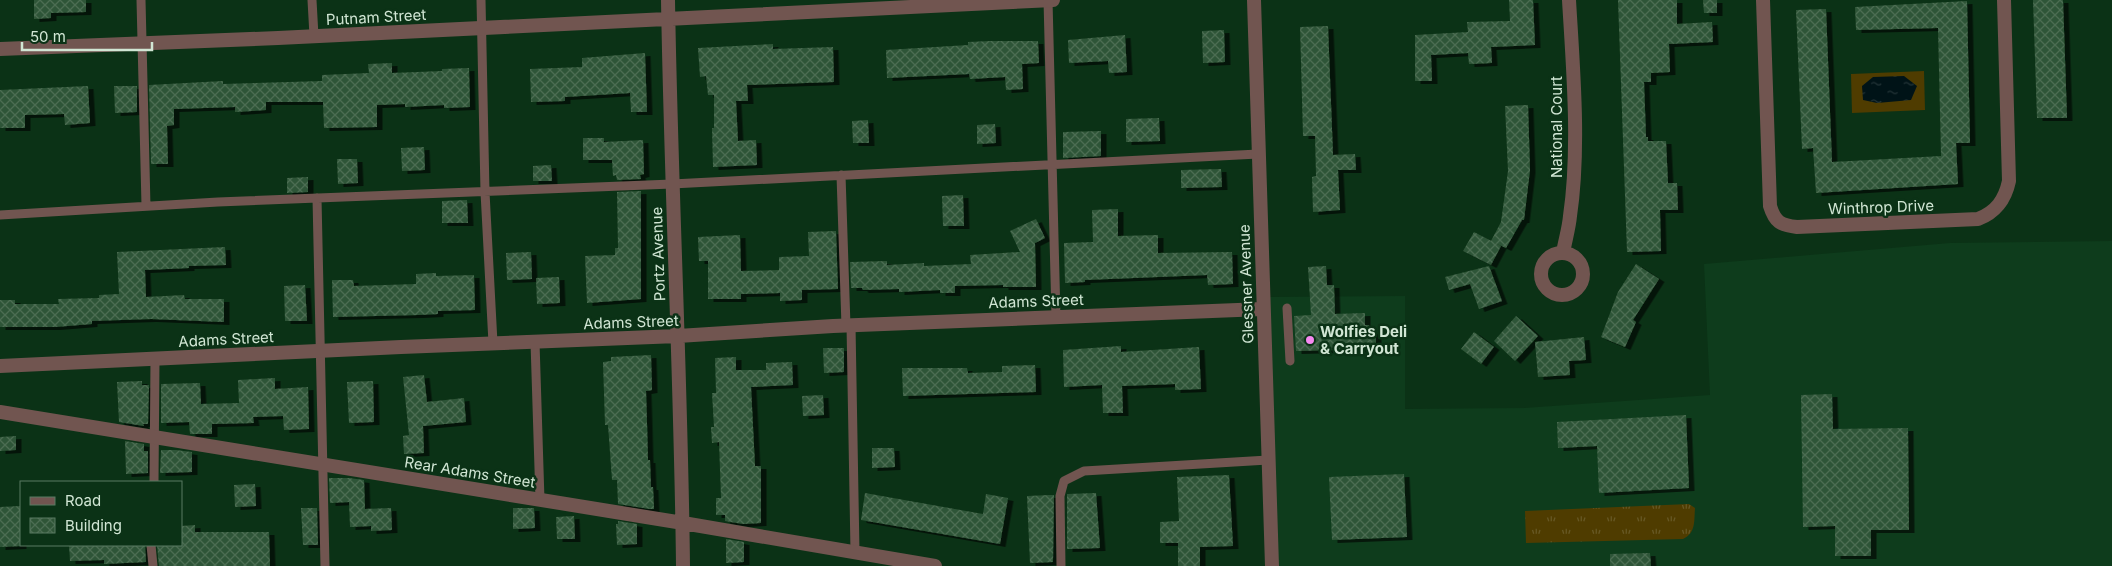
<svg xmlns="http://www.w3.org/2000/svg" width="2112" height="566" font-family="Inter,sans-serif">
<defs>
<pattern id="grass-tufts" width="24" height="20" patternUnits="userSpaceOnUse" patternTransform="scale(1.25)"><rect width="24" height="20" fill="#4f3c00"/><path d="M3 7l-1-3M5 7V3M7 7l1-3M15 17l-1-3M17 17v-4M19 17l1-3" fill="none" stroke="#675824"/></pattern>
<pattern id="water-ripples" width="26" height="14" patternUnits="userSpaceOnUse" patternTransform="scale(1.25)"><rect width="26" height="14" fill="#001317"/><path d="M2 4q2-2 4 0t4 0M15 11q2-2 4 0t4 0" fill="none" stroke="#243538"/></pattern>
<pattern id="building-cross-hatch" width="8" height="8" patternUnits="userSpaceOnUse" patternTransform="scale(1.25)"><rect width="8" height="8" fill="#2f5537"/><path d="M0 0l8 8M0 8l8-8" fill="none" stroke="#4c6d53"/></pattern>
<filter id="shadow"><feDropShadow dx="5.5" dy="3" stdDeviation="0" flood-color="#0009"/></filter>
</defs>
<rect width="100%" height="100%" fill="#0b3216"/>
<path fill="#0e3c1c" d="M2112 241V566H1272L1263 297 1405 296V409L1524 408 1710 395 1704 264 1950 243Z"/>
<path fill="url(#grass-tufts)" d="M1689 504 1695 508C1694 521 1696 533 1683 539L1526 543 1525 511Z"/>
<path fill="#4f3c00" d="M1924 71 1925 110 1852 113 1851 74Z"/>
<path fill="url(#water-ripples)" d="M1904 76 1917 86 1911 100 1877 103 1863 100 1862 86 1873 77Z"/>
<path fill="url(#building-cross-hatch)" filter="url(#shadow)" d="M34 0H86V12L51 13V18L34 19Z
M1509 0H1533L1535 45 1491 47 1492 63 1469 64 1468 53 1431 55 1432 81H1415V35L1468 32 1467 22 1510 21Z
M1618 0H1677V24L1712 22 1713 42 1669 44 1670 72 1651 73V82H1644L1646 137H1648V141H1666L1668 183H1677L1678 210H1660L1661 251 1627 252Z
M1703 0H1717V13H1704Z
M2033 0H2063L2067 118H2037Z
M1967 1 1970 143H1956L1958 184 1816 193 1813 148 1802 149 1796 10 1826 9 1832 162 1941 156 1938 28 1856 30 1855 7Z
M1328 26 1333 155 1355 154 1356 170H1338L1340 210 1313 212 1312 177 1316 176 1315 136H1303L1300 27Z
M1224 30 1225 62 1203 63 1202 31Z
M1125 35 1127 72 1109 73 1108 61 1069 63 1068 40Z
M990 41H1038L1039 63 1022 64 1023 89 1006 90 1005 77 970 79 969 74 887 78 886 50 968 45V42Z
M773 44V49L833 47 834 82 747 85 748 101H736L738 141 756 140 757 165 713 167 712 128H714V95H708L706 76 700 77 698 48Z
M645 53 647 112H631L630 93 565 97V101L531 102 530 69 582 67V58Z
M392 63V73L442 71V69L469 68 470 107 444 108V105L405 107V104L377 105V127L324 128 323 102H266V110L235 112V107L174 109V125L167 126 168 164H151L149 85 223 81V84L322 81V75L369 73 368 64Z
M88 86 90 123 65 125 64 114 25 115V128H0V90Z
M114 86H137V112L115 113Z
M1528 105 1530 170 1524 220H1522L1506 248 1491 241 1501 222 1508 171 1505 106Z
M1159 118 1160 141 1126 142V119Z
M868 120 869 143H853L852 121Z
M995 124 996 143 977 144V125Z
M1101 131V156L1063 158V132Z
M583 138H604V142L643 140 644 174 640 175 641 179 617 180 616 175 613 176 612 160H583Z
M424 147 425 170 402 171 401 148Z
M337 159H357L358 183 338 184Z
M551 165 552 181H533V166Z
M1221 169 1222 187 1181 188V170Z
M308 177V192L287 193V178Z
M641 191V299L587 303 585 256 615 255V248H618L617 192Z
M963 195 964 226H943L942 196Z
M467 200 468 223H442V201Z
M1118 209V236L1158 235V253L1232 252 1233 284 1208 285 1207 275 1085 280V282L1065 283 1064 243 1093 242 1092 210Z
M1036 219 1045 238 1035 243 1036 287H1003V285L955 286V293H940V290L899 292V289L863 290 862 288H851L850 262 887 261V265L924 263V266L971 264 970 255 1020 252 1010 231Z
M836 231 838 289 802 290V300L780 301V293L741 294V299H708V261H699L698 237 740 235 741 271 779 270V257L809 256 808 232Z
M1474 232 1501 246 1491 265 1463 251Z
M225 247 226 265 189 266V268L145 270 146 297 184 295 185 299H224V322L151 319 92 321V324L55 327H0V300H15V304H59L58 299 99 298V295L119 294 117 252Z
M531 252 532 279 507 280 506 253Z
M1636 264 1659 279 1633 320 1636 322 1625 347 1601 337 1618 292Z
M1326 266 1327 285H1334L1335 314 1365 313V325H1369L1370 331H1376V349L1296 351 1294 316 1311 315 1308 267Z
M1489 266 1502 301 1479 309 1470 284 1449 290 1445 277Z
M436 273V276L474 275 475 310 438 311V314L418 315 333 317 332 280H353L354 286 416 284V274Z
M559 277 560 303 537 304 536 278Z
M305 285 307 321H285L284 286Z
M1516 316 1538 336 1515 361 1494 341Z
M1474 332 1494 347 1481 364 1461 349Z
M1584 337 1586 360 1569 361 1570 375 1538 377 1535 342Z
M1121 346V352L1199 347 1201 389 1175 390V384L1122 386 1123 413H1103L1102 385 1064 387 1063 350Z
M823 348H844V372L824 373Z
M651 355 652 390 646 391 647 423 648 460H650L651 487H653L654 509H650L618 504 617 480H612L608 425H605L603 362 611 361V357Z
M736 357V370H766V363L792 362 793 385 751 387 755 466H761V523L743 524 725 521V515H716V498H721L719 442 712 443 711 427H714L712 393H716L715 358Z
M1035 365 1036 392 903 396 902 368H967L968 373 1002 372V366Z
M424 375 427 402 464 398 466 422 423 426 424 453 404 454 403 436 409 435 403 377Z
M275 378V389L308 387 309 429 284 430 283 416 253 417 254 423 212 424V434H190L189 422 161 423V384L200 383 201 404 239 403 238 380Z
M142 381V385H149L148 424H143L144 426 119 422 117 382Z
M373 381 374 422 349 423 347 382Z
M1832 394 1833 429 1908 428 1909 530H1871V556H1835V526L1803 527 1801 395Z
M823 395 824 415 803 416 802 396Z
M1686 415 1689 488 1599 493 1597 446 1558 448 1557 422Z
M16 436V450L0 451V437Z
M125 441 144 444V451H148V473L126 474Z
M872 448H894L895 467 872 468Z
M161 450H176L192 452V472L160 473Z
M1404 474 1407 537 1332 540 1329 477Z
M1229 475 1233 546 1200 547V566H1178V543H1160V522L1179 521 1177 477Z
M329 478H349L364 480 365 509 391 508 392 530 371 531V526L350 527 349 502 330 503Z
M255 484 256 506 235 507 234 485Z
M865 493 983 514 986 494 1008 498 1000 544 861 520Z
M1096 493 1100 548 1067 549V494Z
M1049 495H1054L1053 562 1030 563 1027 496Z
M20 506 21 546 0 547V507Z
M301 508H317L318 545H303Z
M513 508H534L535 528 513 529Z
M574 516 575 539H557L556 517Z
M618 521 637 524V544L617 545 616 524H618Z
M195 525V532H269L270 566H159L157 545H181V526Z
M726 539 744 542V562L726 563Z
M69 545H145L146 562 104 564V560L70 561Z
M1650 553 1651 566H1610V554Z"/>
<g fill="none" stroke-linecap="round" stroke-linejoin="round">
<path stroke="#715550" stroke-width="9" d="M141 0 146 206
M312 0 314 36
M481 0 485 192 493 343
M1048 0 1056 317
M841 175 846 326
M317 198 325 566
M0 215 218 202 672 184 1258 154
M1287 308 1290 361
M851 325 855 552
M535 342 540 500
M154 482 155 359
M151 545 153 566
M1061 566 1060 496 1064 481 1084 471 1268 460"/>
<path stroke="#715550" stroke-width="14" d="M668 0C671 189 681 377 683 566
M1763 0 1770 206C1775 222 1780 225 1797 227L1978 219C1996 212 2005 200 2009 181L2004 0
M0 49 278 38 1053 0
M1563 253C1565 241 1569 228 1570 216 1580 148 1573 68 1569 0
M1541 274a21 21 0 1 1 42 0a21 21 0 1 1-42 0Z
M0 366 401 347 678 336 833 326 1263 309
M0 412 683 523 935 566"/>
<path stroke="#715550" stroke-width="14" d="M1254 0 1272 566"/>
</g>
<circle fill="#f589ef" stroke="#0b3216" stroke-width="2" cx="1310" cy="340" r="5"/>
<g text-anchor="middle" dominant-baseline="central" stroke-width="5" stroke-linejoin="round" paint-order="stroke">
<g font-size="15" fill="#d1e6d4" stroke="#0b3216">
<text transform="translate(376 17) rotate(-3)">Putnam Street</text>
<text transform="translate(1556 127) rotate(-90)">National Court</text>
<text transform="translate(1881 207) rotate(-2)">Winthrop Drive</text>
<text transform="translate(658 254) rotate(-92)">Portz Avenue</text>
<text transform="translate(1246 284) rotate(-92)">Glessner Avenue</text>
<text transform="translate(1036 301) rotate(-2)">Adams Street</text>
<text transform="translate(631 322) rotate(-2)">Adams Street</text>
<text transform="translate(226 339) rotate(-3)">Adams Street</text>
<text transform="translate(470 472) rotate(9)">Rear Adams Street</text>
</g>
<g font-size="15" font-weight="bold" fill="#d1e6d4" stroke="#0b3216" text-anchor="start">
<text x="1320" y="331">Wolfies Deli<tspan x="1320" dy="17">&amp; Carryout</tspan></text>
</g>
</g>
<rect x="20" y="481" width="162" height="65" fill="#0b3216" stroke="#5a7a62"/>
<rect x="30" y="497" width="25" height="8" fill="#715550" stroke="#5a7a62"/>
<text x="65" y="506" font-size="15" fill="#d1e6d4">Road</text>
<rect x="30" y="518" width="25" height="15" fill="url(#building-cross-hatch)" stroke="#5a7a62"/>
<text x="65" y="531" font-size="15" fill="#d1e6d4">Building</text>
<path d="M22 42v8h130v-8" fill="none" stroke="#d1e6d4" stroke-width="2.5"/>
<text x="30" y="42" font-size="15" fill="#d1e6d4" stroke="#0b3216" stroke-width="4" paint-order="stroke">50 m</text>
</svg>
